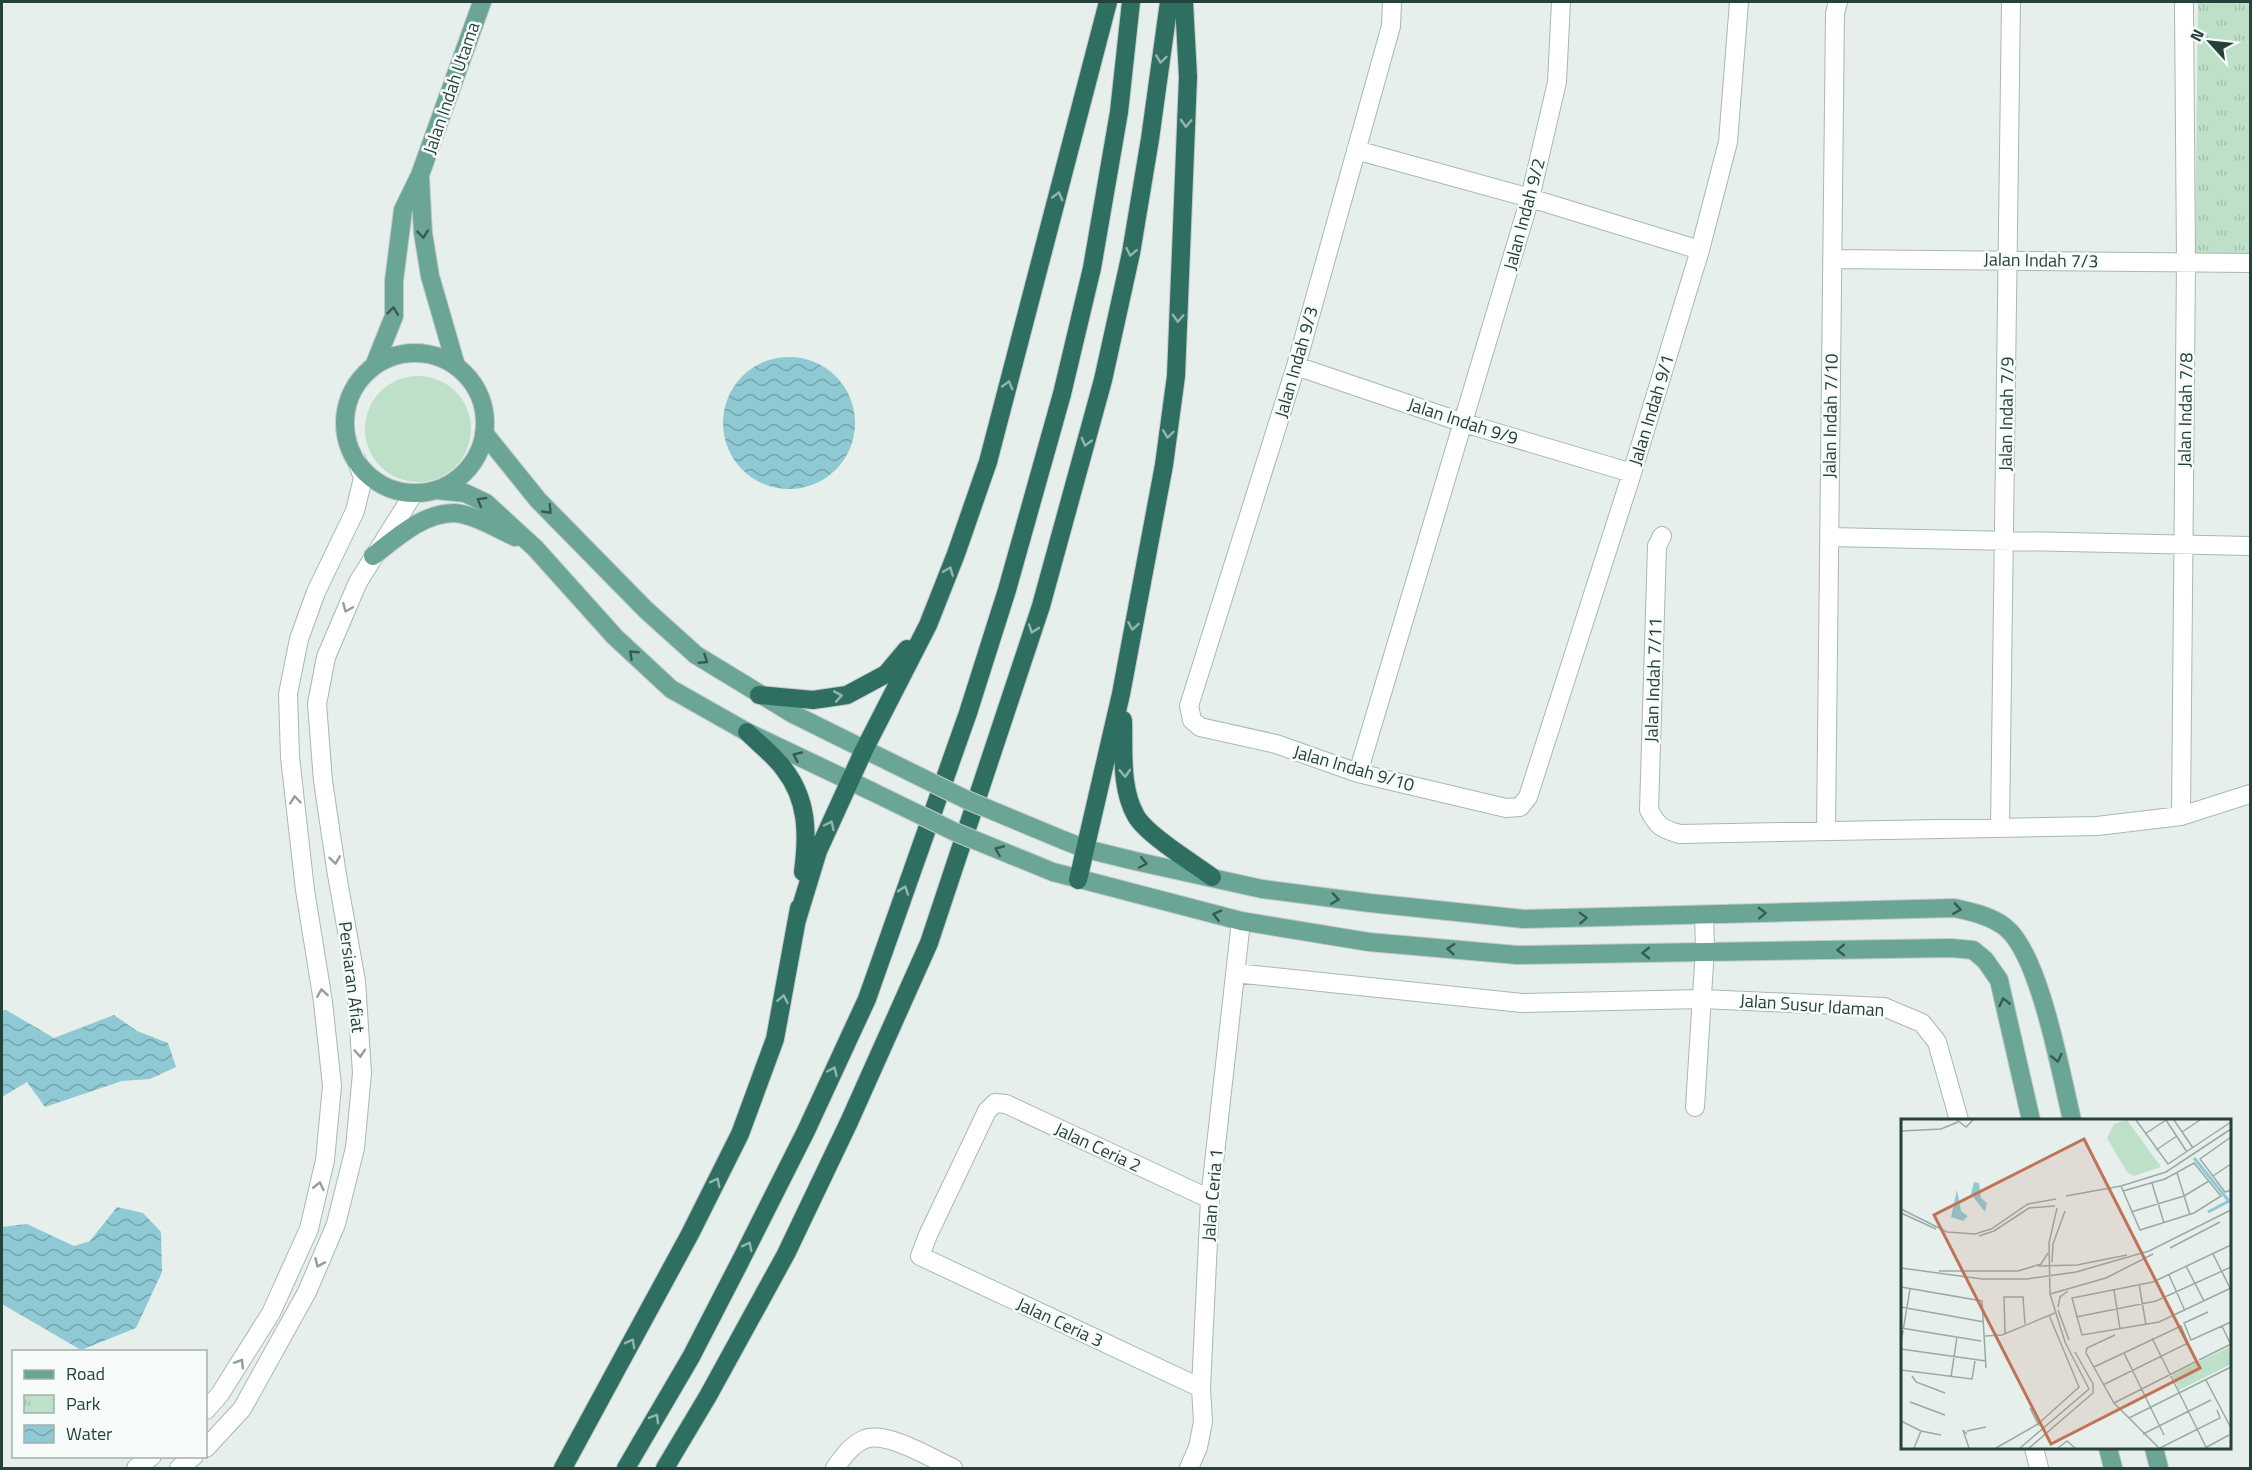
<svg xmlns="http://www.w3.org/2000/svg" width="2252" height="1470" font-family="'Titillium Web',sans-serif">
<defs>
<pattern id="park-tufts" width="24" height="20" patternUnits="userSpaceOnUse" patternTransform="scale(1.5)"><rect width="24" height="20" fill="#bfe0c8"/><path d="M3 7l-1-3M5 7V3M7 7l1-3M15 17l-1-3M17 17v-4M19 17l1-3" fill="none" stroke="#a4c1ad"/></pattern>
<pattern id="water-waves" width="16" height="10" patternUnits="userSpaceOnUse" patternTransform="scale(1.5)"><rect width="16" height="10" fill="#8ec9d4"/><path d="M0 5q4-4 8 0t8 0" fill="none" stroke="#74a5ad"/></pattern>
</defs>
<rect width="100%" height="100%" fill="#e6efeb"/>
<path fill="#bfe0c8" d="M365 429a53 53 0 1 1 106 0a53 53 0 1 1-106 0Z"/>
<path fill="url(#park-tufts)" d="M2198 2H2250V255L2195 254Z"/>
<path fill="url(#water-waves)" d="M723 423a66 66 0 1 1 132 0a66 66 0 1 1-132 0Z
M6 1010 54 1038 114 1015 137 1031 168 1043 176 1067 150 1079 122 1081 45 1107 27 1082 2 1097V1011Z
M117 1207 143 1213 161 1232 162 1272 136 1328 81 1350 2 1304V1227L27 1224 74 1246 90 1241Z"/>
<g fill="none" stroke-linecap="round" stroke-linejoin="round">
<g stroke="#a8b8b2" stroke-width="20">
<path id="minor" d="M1392 2 1391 26 1296 366 1189 706 1192 720 1200 727 1276 744 1358 773 1506 808 1520 807 1528 797 1632 473 1700 250 1728 142 1739 2
M1356 150 1530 198 1700 250
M1832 259 2250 263
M1296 366 1464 423 1632 473
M1662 536 1657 546 1649 810C1658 827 1662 829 1680 834L2097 826 2181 816 2250 794
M1829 537 2250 546
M1358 773 1530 198 1557 82 1561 2
M2181 816 2186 262 2184 5
M2000 828 2011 2
M1826 831 1835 13 1838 2
M1235 973 1522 1003 1701 999 1884 1007 1922 1023 1937 1042 1959 1120
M1695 1107 1705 948 1704 915
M1201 1388 920 1256 928 1235 987 1111 995 1103 1006 1104 1210 1199
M206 1410 220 1394 271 1313 309 1229 325 1160 332 1086 323 1002 305 890 290 757 288 694 299 639 316 592 355 511 363 478 356 459
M206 1448 242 1409 307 1292 336 1224 355 1148 362 1073 356 981 337 875 323 781 317 704 326 657 358 582 414 493
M2034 1448 2039 1468
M136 1468 152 1456
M179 1468 194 1456
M835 1468C843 1457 852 1444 865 1439 888 1431 932 1459 953 1468
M1189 1468 1198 1447 1203 1422 1201 1388 1210 1199 1241 921"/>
</g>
<g stroke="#c2cac8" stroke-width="20">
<path id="major" d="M420 177 423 233 430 276 456 366
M345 423a70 70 0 1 1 140 0a70 70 0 1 1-140 0Z
M374 366 394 316V281L403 210 420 175 482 2
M484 433 538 500 646 610 696 655 793 714 890 762
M436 490 465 493 486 503 535 548 615 637 671 689 747 732 873 792
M373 556C396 538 423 513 454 513 473 514 498 529 515 537
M1063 840 1086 849 1135 861 1262 889 1370 903 1524 919 1954 908C1972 912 1991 916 2005 927 2040 954 2061 1075 2072 1120
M1053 872 1241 921 1369 942 1517 955 1951 948 1973 950 1985 960 1999 980 2031 1120
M2108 1448 2113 1468
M2154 1448 2159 1468"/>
</g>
<g stroke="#c2cac8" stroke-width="20">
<path id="highway" d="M759 695 813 700 847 695 886 674 907 649
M1123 720C1124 751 1120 788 1136 816 1147 835 1193 863 1212 877
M747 732C759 744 774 755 784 769 808 800 808 834 803 872
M1078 880 1121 694 1164 465 1176 376 1188 77 1184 2
M797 920 818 851 864 750 928 625 956 554 988 462 1108 2
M563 1468 690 1234 740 1134 775 1039 799 908
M626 1468 691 1357 741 1260 806 1131 867 999 968 713 1007 590 1062 394 1092 268 1119 112 1131 2
M665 1468 708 1396 786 1254 849 1122 929 943 1041 606 1103 380 1131 253 1150 139 1169 2"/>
</g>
<use href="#minor" stroke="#fff" stroke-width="18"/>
<use href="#major" stroke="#6aa596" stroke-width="18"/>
<use href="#highway" stroke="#2f6f62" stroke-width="18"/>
<g stroke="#c2cac8" stroke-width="20" stroke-linecap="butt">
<path id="major-bridge" d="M890 762 967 800 1063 840
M873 792 955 832 1053 872"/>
</g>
<use href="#major-bridge" stroke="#6aa596" stroke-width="18"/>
</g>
<defs><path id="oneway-chevron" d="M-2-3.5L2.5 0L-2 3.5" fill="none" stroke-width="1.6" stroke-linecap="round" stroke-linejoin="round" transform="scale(1.5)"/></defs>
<g stroke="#93b5ae">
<use href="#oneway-chevron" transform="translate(1161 59) rotate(98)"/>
<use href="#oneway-chevron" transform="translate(1186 123) rotate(92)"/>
<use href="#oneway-chevron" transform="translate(1058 196) rotate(-75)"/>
<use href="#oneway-chevron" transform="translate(1131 252) rotate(101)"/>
<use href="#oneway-chevron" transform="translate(1178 318) rotate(92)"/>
<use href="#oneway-chevron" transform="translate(1008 385) rotate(-75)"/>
<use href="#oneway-chevron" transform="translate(1168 434) rotate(98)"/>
<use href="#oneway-chevron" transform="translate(1086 442) rotate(105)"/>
<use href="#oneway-chevron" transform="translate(949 571) rotate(-68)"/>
<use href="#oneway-chevron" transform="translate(1133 626) rotate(100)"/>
<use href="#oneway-chevron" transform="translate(1033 629) rotate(109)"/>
<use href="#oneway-chevron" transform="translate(838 696) rotate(-10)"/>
<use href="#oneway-chevron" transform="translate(1125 773) rotate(87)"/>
<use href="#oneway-chevron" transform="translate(830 825) rotate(-65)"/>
<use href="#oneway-chevron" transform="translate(904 890) rotate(-71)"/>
<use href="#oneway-chevron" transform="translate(783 999) rotate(-79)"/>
<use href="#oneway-chevron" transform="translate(833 1071) rotate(-65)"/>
<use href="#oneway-chevron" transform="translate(716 1182) rotate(-63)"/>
<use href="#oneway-chevron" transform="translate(748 1246) rotate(-63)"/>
<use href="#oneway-chevron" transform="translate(631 1343) rotate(-62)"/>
<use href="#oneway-chevron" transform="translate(655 1418) rotate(-60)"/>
</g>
<g stroke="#365b51">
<use href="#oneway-chevron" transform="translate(423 234) rotate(84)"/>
<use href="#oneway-chevron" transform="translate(393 311) rotate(-83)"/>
<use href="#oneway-chevron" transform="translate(481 501) rotate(-150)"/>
<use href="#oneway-chevron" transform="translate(548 510) rotate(46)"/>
<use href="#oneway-chevron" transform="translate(633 654) rotate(-137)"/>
<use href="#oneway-chevron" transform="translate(704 660) rotate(33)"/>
<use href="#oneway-chevron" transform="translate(797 756) rotate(-155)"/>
<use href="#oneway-chevron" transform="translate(999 850) rotate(-157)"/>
<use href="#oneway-chevron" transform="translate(1143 863) rotate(12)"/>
<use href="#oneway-chevron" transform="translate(1335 899) rotate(8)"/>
<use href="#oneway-chevron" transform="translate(1957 909) rotate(9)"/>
<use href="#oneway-chevron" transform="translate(1762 913) rotate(-2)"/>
<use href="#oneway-chevron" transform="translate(1217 915) rotate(-166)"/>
<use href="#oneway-chevron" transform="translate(1583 918) rotate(-2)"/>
<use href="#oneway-chevron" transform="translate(1451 949) rotate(-175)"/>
<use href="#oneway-chevron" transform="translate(1841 950) rotate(179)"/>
<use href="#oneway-chevron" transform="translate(1646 953) rotate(179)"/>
<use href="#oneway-chevron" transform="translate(2004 1002) rotate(-103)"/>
<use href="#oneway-chevron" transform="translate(2057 1058) rotate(77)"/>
</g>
<g stroke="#92a09c">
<use href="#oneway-chevron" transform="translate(347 608) rotate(113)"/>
<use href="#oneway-chevron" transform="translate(295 800) rotate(-96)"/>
<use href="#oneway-chevron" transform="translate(335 860) rotate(82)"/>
<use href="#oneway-chevron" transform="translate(322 993) rotate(-99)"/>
<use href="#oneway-chevron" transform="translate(360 1053) rotate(86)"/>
<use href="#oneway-chevron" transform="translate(319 1186) rotate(-77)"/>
<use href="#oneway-chevron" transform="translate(319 1263) rotate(114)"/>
<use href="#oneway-chevron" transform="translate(240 1363) rotate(-58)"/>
</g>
<g text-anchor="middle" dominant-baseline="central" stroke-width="5" stroke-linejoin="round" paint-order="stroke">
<g font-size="18" fill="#24423a" stroke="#f7fbf9">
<text transform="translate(451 88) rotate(-71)">Jalan Indah Utama</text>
<text transform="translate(1524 214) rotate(-75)">Jalan Indah 9/2</text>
<text transform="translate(2041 260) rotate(1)">Jalan Indah 7/3</text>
<text transform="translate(1296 362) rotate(-74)">Jalan Indah 9/3</text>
<text transform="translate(1651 410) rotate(-73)">Jalan Indah 9/1</text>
<text transform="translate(2185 410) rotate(-89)">Jalan Indah 7/8</text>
<text transform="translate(2006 414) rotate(-89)">Jalan Indah 7/9</text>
<text transform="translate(1830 416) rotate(-89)">Jalan Indah 7/10</text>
<text transform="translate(1463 421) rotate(18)">Jalan Indah 9/9</text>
<text transform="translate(1653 680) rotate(-88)">Jalan Indah 7/11</text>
<text transform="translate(1354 768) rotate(16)">Jalan Indah 9/10</text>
<text transform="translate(352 977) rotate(83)">Persiaran Afiat</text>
<text transform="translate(1812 1005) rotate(4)">Jalan Susur Idaman</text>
<text transform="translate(1098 1147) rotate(25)">Jalan Ceria 2</text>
<text transform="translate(1212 1195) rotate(-85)">Jalan Ceria 1</text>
<text transform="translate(1060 1322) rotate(25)">Jalan Ceria 3</text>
</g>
</g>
<g transform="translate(1901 1119)">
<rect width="330" height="330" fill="#e6efeb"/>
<path d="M226 1 260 48 233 57 226 53 206 19 213 5Z" fill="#bfe0c8"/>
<path d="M328 228 330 245 278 271 271 256Z" fill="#bfe0c8"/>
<path d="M73 63 78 64 80 79 86 84 84 93 70 75ZM56 71 60 92 67 97 62 102 50 98Z" fill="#8ec9d4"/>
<path fill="none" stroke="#8ec9d4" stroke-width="3" d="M293 39 327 81M307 93 330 81"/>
<path fill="none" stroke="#98aaa4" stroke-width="1.5" d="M56 1 65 8 72 1M235 1 267 45 330 3M265 1 286 33M273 1 292 29M0 12 40 10 57 3M281 13 299 1M244 15 265 1M330 18 299 40 324 73 330 71M255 31 276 17M276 54 289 96M312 57 330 45M251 64 263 104M220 67 239 111 293 94 320 77 293 44 264 60 222 72M165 77 220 67 265 53 330 10M0 90 46 113 74 115 90 110 127 85 155 80M230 93 283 77 308 62M0 94 35 110M78 117 93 112 128 89 154 87M330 126 252 163 171 179 181 216 258 203 330 169M269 129 319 103M312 135 329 169M151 143 152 125 164 92M137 147 176 146 226 136M285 147 303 182M0 149 81 160H126L175 153 248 132 330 91M38 152H117L140 145 147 134M268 156 284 192M238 165 245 206M0 168 81 182 85 249M213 171 219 210M149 175 205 159 252 135M0 188 83 203M157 188 159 178 167 172M157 191 168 221M307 193 283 204 290 221 330 203M175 198 255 182 330 148M321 207 330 226M0 209 80 222M104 214 103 178H122L124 205M214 216 186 229 185 234 213 284 258 329M84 217 101 216 154 194M251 219 305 328M0 224 9 170M0 230 85 242M223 234 263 316M298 241 330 225M193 248 280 207 287 224 202 266M0 251 71 260 74 242M11 257 15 263 44 274M50 258 56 218M305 261 330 309M9 283 44 296M213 284 296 242M129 289 138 307M228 299 330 248M0 302 20 312 40 316M66 312 85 308M66 315 62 311 68 329M242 315 310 281M13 329 20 312M95 329 137 305 178 268 148 196M119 329 188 270 164 223 149 175 148 124 156 89M128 329 192 274V265L174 233M157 329 166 322 174 329M259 329 319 299 316 291M304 329 328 316"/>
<path fill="#c07456" fill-opacity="0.15" stroke="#c07456" stroke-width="3" d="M183 20 299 249 150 325 33 96Z"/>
<rect width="330" height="330" fill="none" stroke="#24423a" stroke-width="3"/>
</g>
<rect width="2252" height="1470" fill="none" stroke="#24423a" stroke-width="6"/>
<rect x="12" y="1350" width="195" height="108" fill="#f7fbf9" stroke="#a3b1ad" stroke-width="1.5"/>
<rect x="24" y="1370" width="30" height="9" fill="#6aa596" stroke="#a3b1ad" stroke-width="1.5"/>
<text x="66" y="1380" font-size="18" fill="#24423a">Road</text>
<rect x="24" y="1395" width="30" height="18" fill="url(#park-tufts)" stroke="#a3b1ad" stroke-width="1.5"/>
<text x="66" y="1410" font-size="18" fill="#24423a">Park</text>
<rect x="24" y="1425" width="30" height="18" fill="url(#water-waves)" stroke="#a3b1ad" stroke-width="1.5"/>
<text x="66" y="1440" font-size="18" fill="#24423a">Water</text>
<g transform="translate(2210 42) rotate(297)" stroke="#f7fbf9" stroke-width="4.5" paint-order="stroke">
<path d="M0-4.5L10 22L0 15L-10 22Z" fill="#24423a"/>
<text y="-9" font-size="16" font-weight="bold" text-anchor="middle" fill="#24423a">N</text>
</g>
</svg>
